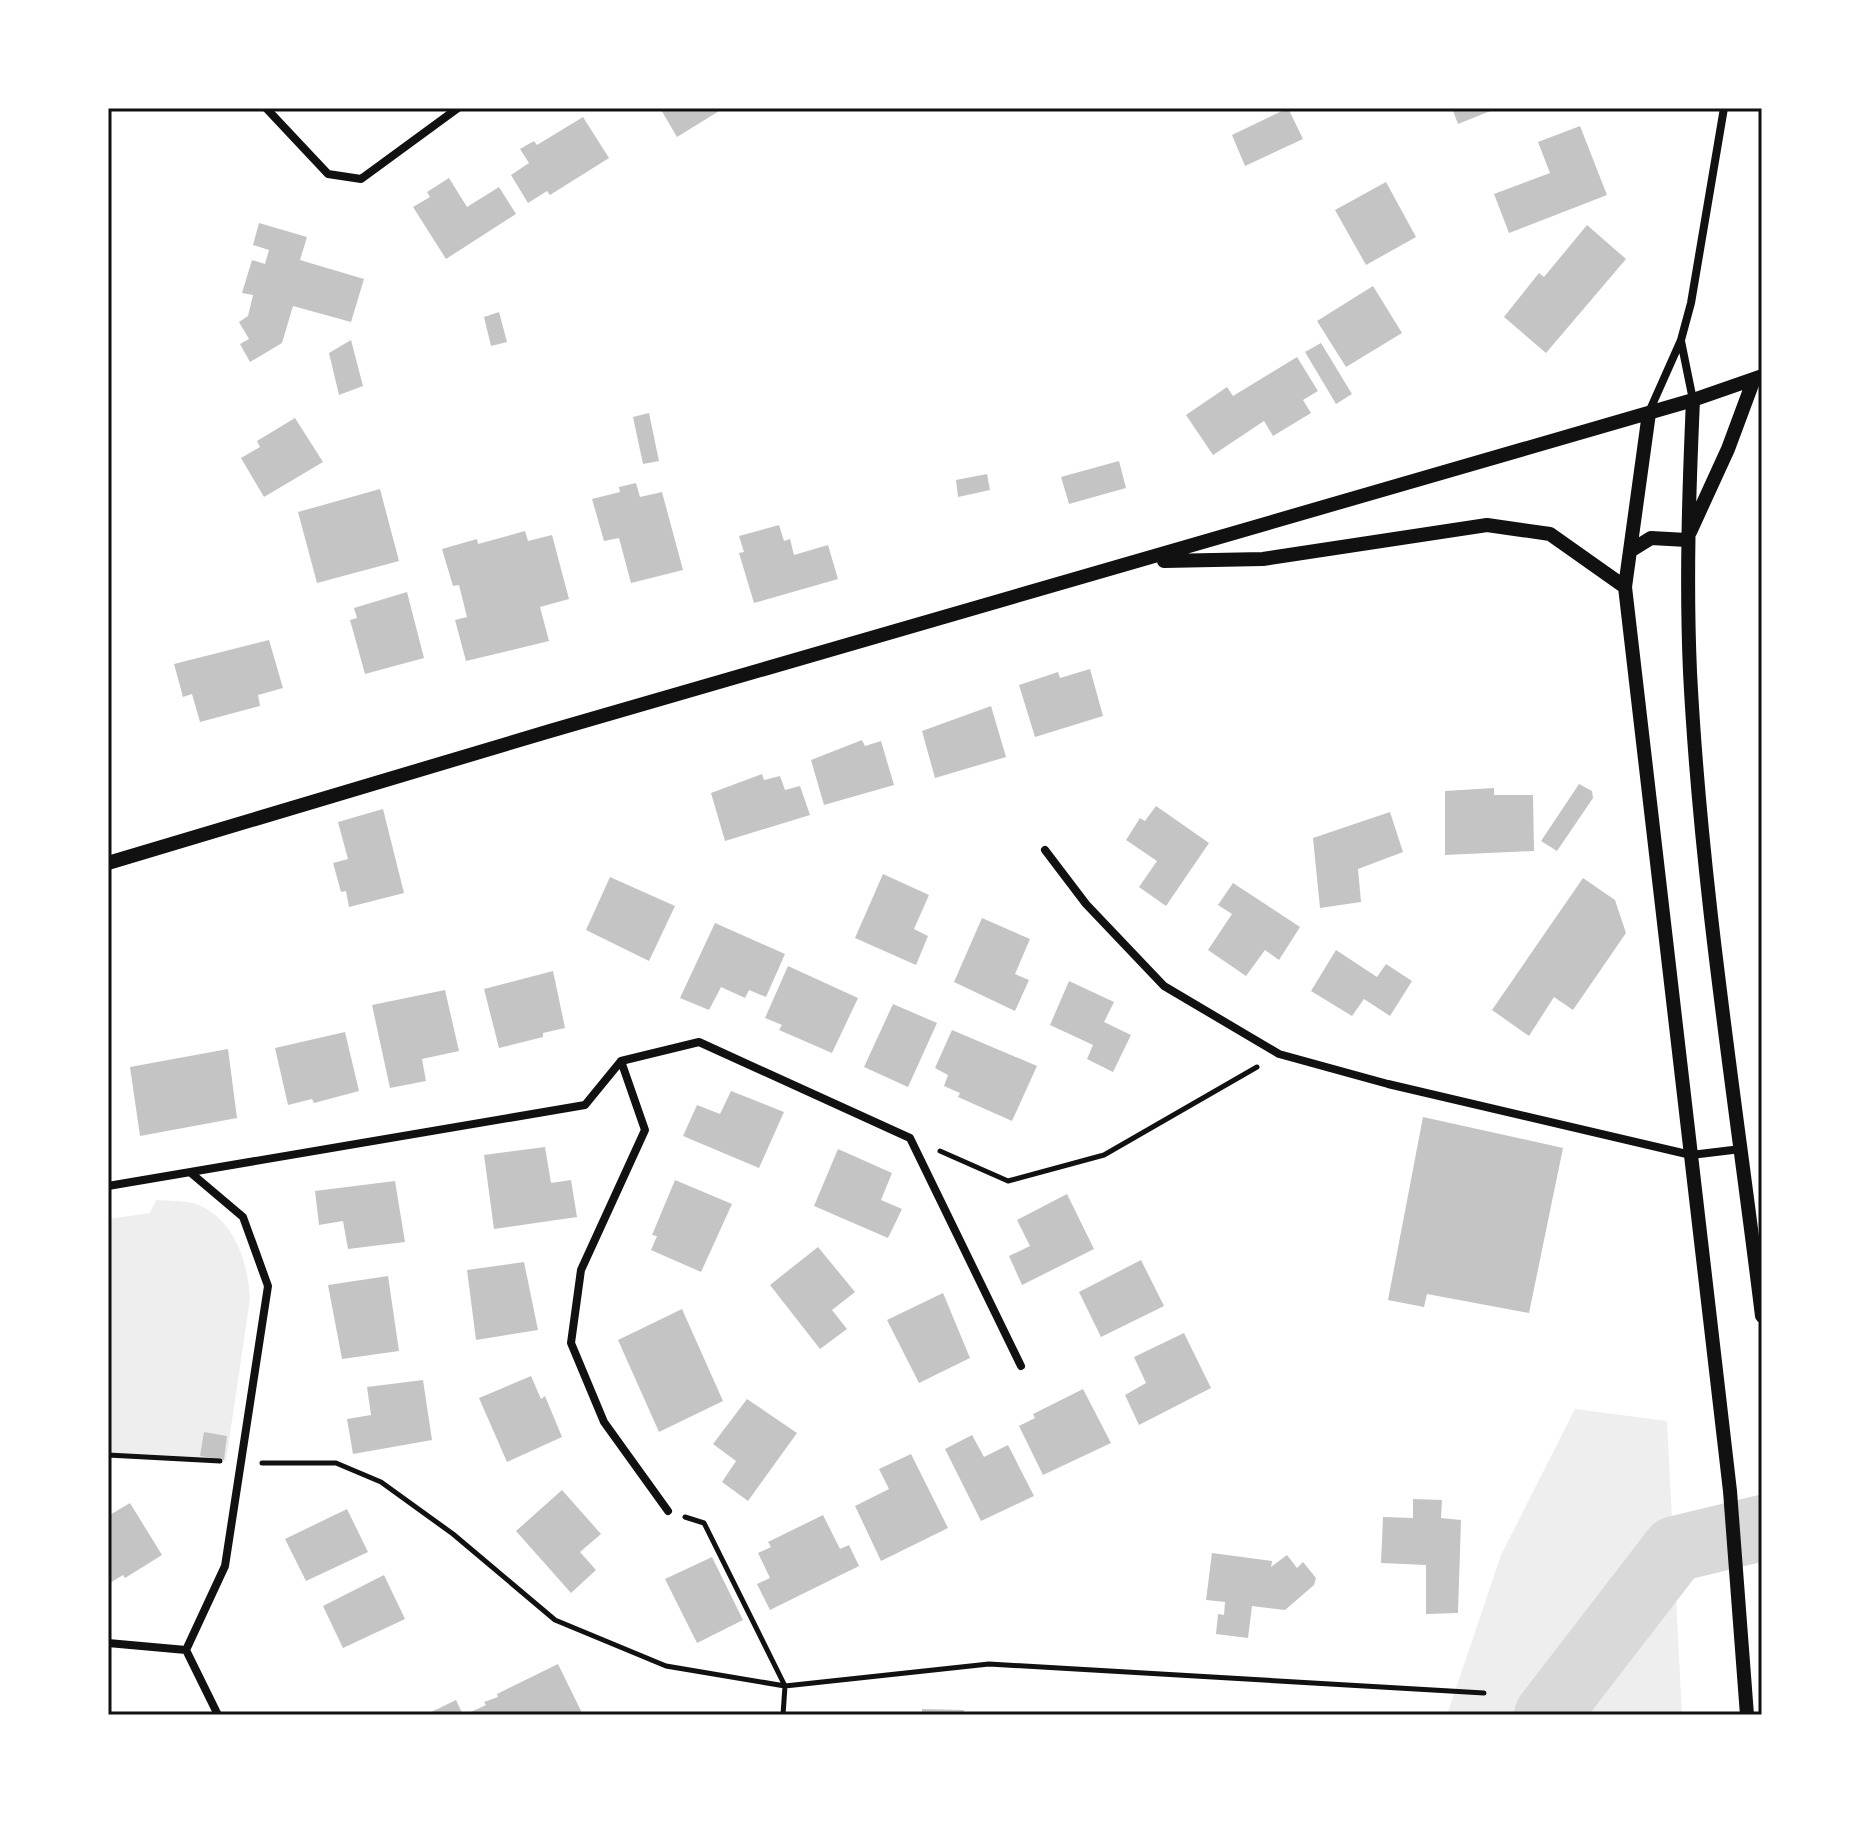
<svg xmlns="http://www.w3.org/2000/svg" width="1870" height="1823" font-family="Roboto,sans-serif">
<rect width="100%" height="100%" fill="#fff"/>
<path fill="#eee" d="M156 1200C169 1201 189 1200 201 1206 236 1223 248 1263 250 1299L226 1461 108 1458V1219L150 1213Z
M1575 1409 1667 1421 1682 1715H1447L1501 1555Z"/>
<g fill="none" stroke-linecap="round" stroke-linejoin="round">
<path stroke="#d9d9d9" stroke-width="66" d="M1547 1715 1675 1549 1762 1528"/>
</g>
<path fill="#c4c4c4" d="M660 108H724L677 137Z
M1288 108 1303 139 1245 166 1232 135Z
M1452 108H1498L1458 124Z
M583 117 609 158 550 195 547 191 528 203 511 175 529 163 520 149 534 141 537 145Z
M1580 126 1607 195 1509 233 1494 194 1550 173 1538 142Z
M449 178 467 207 499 187 516 214 446 259 413 207 430 197 427 192Z
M1386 182 1416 237 1366 265 1335 210Z
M259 223 307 237 300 260 364 279 351 322 293 306 282 343 250 362 240 344 249 339 239 322 248 316 253 295 242 293 252 260 265 264 269 250 253 245Z
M1587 225 1626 259 1546 353 1504 317 1539 273 1544 277Z
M1373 286 1402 333 1346 367 1317 321Z
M499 312 507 342 491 346 484 317Z
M351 340 363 386 339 395 329 353Z
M1321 343 1352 394 1336 404 1305 352Z
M1297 357 1318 391 1303 400 1311 413 1273 436 1264 421 1213 455 1186 415 1227 387 1233 396Z
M649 413 659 461 643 464 633 417Z
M295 418 323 462 264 497 241 458 260 447 257 441Z
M1119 461 1126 488 1069 504 1061 477Z
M987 474 990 490 958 497 956 480Z
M636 483 640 497 662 492 683 570 631 583 619 538 604 541 592 499 620 492 619 487Z
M380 489 399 561 317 583 298 512Z
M779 525 784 541 790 539 794 555 828 545 838 579 754 603 739 553 744 552 739 536Z
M525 531 528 541 552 535 569 599 540 607 549 641 466 661 455 620 467 617 459 585 453 586 442 549 477 539 478 544Z
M407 592 424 658 365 674 350 620 357 618 354 608Z
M269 640 283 688 258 695 260 706 200 722 192 694 183 697 174 664Z
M1090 669 1103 716 1035 737 1019 685 1058 672 1060 678Z
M991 706 1006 757 935 778 922 731Z
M862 740 865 746 881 741 894 785 824 805 811 760Z
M762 774 764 780 780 776 785 790 800 786 810 815 725 841 711 793Z
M1579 784 1592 791 1593 798 1557 851 1541 841Z
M1494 788V795H1533L1534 851 1445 855V791Z
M1156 806 1209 843 1166 906 1139 887 1157 861 1126 840 1140 818 1145 821Z
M383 809 404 893 349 907 346 891 341 892 333 863 348 859 338 822Z
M1390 812 1403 852 1358 869 1361 902 1320 908 1313 838Z
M883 874 929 895 914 929 928 936 916 965 855 938Z
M610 877 675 906 649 961 586 930Z
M1583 878 1615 900 1626 933 1573 1010 1554 997 1529 1036 1492 1010Z
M1233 883 1300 927 1279 960 1265 950 1246 976 1208 950 1232 914 1218 905Z
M982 918 1030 939 1015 974 1029 980 1015 1011 954 982Z
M715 923 785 954 766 997 749 990 745 998 721 987 709 1010 680 998Z
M1336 950 1377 977 1386 964 1412 981 1390 1016 1364 999 1352 1016 1311 991Z
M788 966 858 998 832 1053 779 1030 782 1025 765 1018Z
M553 971 565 1028 543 1033V1037L499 1048 484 989Z
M1069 981 1114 1002 1104 1022 1131 1035 1113 1072 1087 1059 1093 1045 1050 1025Z
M445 990 459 1051 422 1059 426 1081 390 1088 372 1005Z
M893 1004 937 1023 908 1087 864 1067Z
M952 1030 1037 1066 1012 1121 958 1097 960 1093 944 1086 948 1075 935 1068Z
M345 1032 359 1091 314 1103 312 1099 288 1105 275 1048Z
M228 1049 237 1118 140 1136 130 1067Z
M731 1091 784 1112 759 1168 683 1136 697 1105 720 1114Z
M1423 1117 1563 1148 1529 1313 1427 1294 1424 1307 1388 1300Z
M545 1147 551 1183 571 1180 577 1217 494 1229 484 1155Z
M838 1149 892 1173 881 1200 902 1209 888 1238 814 1206Z
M675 1180 732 1204 701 1272 651 1250 657 1236 652 1235Z
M395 1181 405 1242 348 1249 343 1221 319 1225 315 1191Z
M1067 1194 1094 1249 1022 1285 1009 1256 1030 1246 1017 1220Z
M818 1247 855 1292 832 1310 847 1329 820 1349 770 1285Z
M1141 1260 1164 1306 1101 1337 1079 1292Z
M524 1262 538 1330 476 1340 467 1270Z
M388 1276 399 1351 342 1359 328 1285Z
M943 1293 970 1358 919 1383 887 1320Z
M682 1309 723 1401 659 1432 618 1340Z
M1184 1333 1211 1388 1139 1425 1125 1395 1146 1383 1134 1357Z
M531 1376 541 1399 545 1396 562 1437 507 1462 479 1398Z
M423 1380 432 1440 353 1454 347 1419 371 1415 367 1387Z
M1083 1389 1111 1443 1043 1475 1019 1426 1035 1418 1033 1414Z
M747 1399 797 1433 748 1501 722 1482 736 1461 713 1444Z
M204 1432 227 1436 224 1460 200 1456Z
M972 1435 984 1457 1008 1445 1034 1496 981 1521 945 1449Z
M911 1454 948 1528 881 1561 855 1506 889 1489 879 1469Z
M562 1490 601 1534 580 1552 596 1570 571 1593 516 1531Z
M1413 1499 1442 1500 1441 1518 1461 1520 1458 1613 1426 1614V1565L1381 1563 1383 1517 1413 1518Z
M130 1503 162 1555 125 1578 123 1575 108 1584V1516Z
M347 1509 368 1552 306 1581 285 1539Z
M823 1515 840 1549 849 1545 859 1566 770 1610 757 1584 770 1578 758 1553 771 1547 768 1542Z
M1212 1553 1272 1561 1271 1567 1287 1555 1297 1568 1303 1562 1316 1578 1314 1585 1285 1610 1252 1606 1248 1638 1216 1634 1218 1614 1224 1615 1225 1602 1206 1600Z
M712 1557 743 1620 697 1643 665 1579Z
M384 1575 405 1619 343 1648 323 1606Z
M558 1664 583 1715H464L486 1705 484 1702 498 1697 497 1694Z
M456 1700 463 1715H425Z
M922 1709 964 1710 963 1715H922Z"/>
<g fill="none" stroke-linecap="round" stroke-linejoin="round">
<path stroke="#111" stroke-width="5" d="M940 1151 1008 1181 1104 1155 1257 1067
M108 1455 220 1461
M262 1463H336L381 1482 453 1534 555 1620 666 1666 785 1686 989 1664 1484 1693
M685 1517 704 1523 785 1686 783 1715"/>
<path stroke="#111" stroke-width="8" d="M266 108 328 174 361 179 458 108
M1681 341 1693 400
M1649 412 1681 340 1691 303 1724 108
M1045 850 1086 904 1164 986 1279 1054 1388 1084 1691 1155 1741 1149
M621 1061 645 1130 581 1270 571 1343 604 1422 668 1511
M191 1173 243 1217 268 1286 225 1566 186 1650 218 1715
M108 1186 585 1105 621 1061 699 1042 910 1138 1021 1366
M108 1643 186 1650"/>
<path stroke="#111" stroke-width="14" d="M1693 400C1689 491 1686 581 1690 672 1701 888 1736 1102 1762 1316
M1649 413 1625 587 1730 1491 1747 1715
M1690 532 1728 449 1754 379
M1630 551 1651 538 1687 540
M1164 561 1263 559 1487 525 1550 534 1625 587
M108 863 550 731 1693 400 1762 376"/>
</g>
<rect width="1870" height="1823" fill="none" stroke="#ffffff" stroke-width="220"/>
<rect x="110" y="110" width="1650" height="1603" fill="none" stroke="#111" stroke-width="3"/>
</svg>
